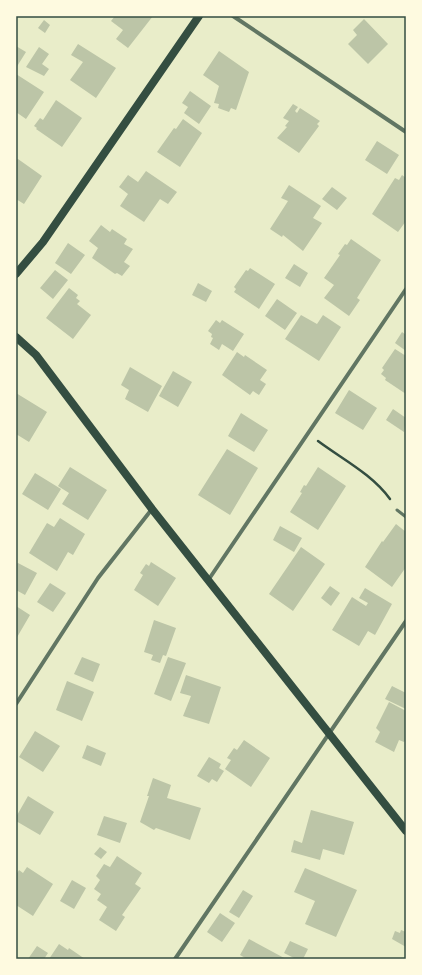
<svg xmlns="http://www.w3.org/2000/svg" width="422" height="975" font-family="'Crimson Pro',serif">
<rect width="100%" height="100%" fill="#e9edc9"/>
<path fill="#bcc5a7" d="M115 16H153L128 48 116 39 123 30 111 21Z
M364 19 388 44 368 64 348 44 357 35 353 30Z
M44 20 50 25 45 33 38 28Z
M78 44 116 68 96 98 70 80 83 62 71 55Z
M16 46 26 52 16 68Z
M39 47 49 54 42 64 49 69 44 76 26 67Z
M219 51 249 72 236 110 231 108 229 112 218 108 219 104 214 103 219 86 203 75Z
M16 74 44 92 26 119 16 112Z
M190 91 211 106 199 124 184 113 188 107 182 103Z
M56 100 82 118 62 147 36 129 37 128 34 126 40 118 43 120Z
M293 104 298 107 295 111 297 113 300 108 320 121 317 124 319 126 299 153 277 138 287 127 285 126 289 121 283 118Z
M183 119 202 133 180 167 157 152 174 128 176 129Z
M377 141 399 155 387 174 365 160Z
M18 159 42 176 24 204 16 199V160Z
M146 171 177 192 168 204 160 199 144 222 120 206 128 194 119 187 128 175 138 182Z
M402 175 406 178V221L398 232 372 214 395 178 399 180Z
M289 185 321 206 313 218 322 223 303 251 283 235 282 237 270 229 288 201 281 198Z
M332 187 347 198 337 210 322 199Z
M101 225 110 232 112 229 127 239 124 244 133 249 124 262 130 266 122 276 117 273 115 274 92 258 98 248 89 241Z
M351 239 381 260 357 298 360 300 349 316 324 298 334 285 324 278 340 255 338 254 345 244 347 245Z
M68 243 85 255 71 274 55 263Z
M294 264 308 273 300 287 285 278Z
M250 268 275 284 259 309 234 292 236 289 234 287 246 270 248 271Z
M55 270 68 280 53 299 40 288Z
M198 283 212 291 206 302 192 295Z
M69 288 78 295 76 298 80 301 77 304 91 315 73 339 46 318Z
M277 299 297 313 285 330 265 316Z
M301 315 317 324 323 315 341 327 319 361 285 339Z
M216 320 220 323 222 320 244 334 233 351 222 344 219 350 210 344 213 338 211 337 212 334 208 331Z
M402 332 406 335V351L395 343Z
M395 349 406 356V394L385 380 386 378 381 374 384 370 382 368Z
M237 352 244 357 245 355 267 370 260 380 266 384 259 395 253 391 250 395 222 375Z
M130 367 162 386 148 412 125 399 129 390 121 385Z
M173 371 192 382 178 407 159 396Z
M349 390 377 408 363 430 335 413Z
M16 393 47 412 29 442 16 434Z
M393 409 406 418 404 432 386 420Z
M241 413 268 430 254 452 228 436Z
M227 449 258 468 230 515 198 495Z
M70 467 107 490 88 520 62 504 69 493 58 486Z
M318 467 346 486 318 530 290 512 302 493 300 492 304 485 306 486Z
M35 473 61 489 48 510 22 494Z
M60 518 85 534 73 555 68 552 57 571 29 553 47 523 54 527Z
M396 524 406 532V567L392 587 365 567 382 541 383 542Z
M280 526 302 538 294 552 273 540Z
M301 547 325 564 293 611 269 594Z
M151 562 176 578 158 606 134 590 143 575 140 573 146 564 149 566Z
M18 563 37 573 25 595 16 590V564Z
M50 583 66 593 53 612 37 602Z
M330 586 340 593 331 606 321 598Z
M365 588 392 604 375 635 368 631 359 646 332 630 352 597 366 606 368 603 359 598Z
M16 606 30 615 16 639Z
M154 620 176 628 166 656 163 655 160 663 151 660 153 655 144 652Z
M82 657 100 664 93 682 74 674Z
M168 657 186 663 171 701 154 694Z
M186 675 221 687 209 724 183 716 191 696 180 693Z
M67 681 94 692 82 721 56 710Z
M392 686 406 693V709L385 699Z
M389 702 406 711V739L404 742 399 740 394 752 375 742 380 732 376 728Z
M35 731 60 746 43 772 19 757Z
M244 740 270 758 251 787 225 769 231 760 227 758 234 748 237 750Z
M87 745 106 753 101 766 82 758Z
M209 757 221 764 219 768 224 771 217 782 212 779 209 783 197 776Z
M153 778 171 785 167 798 201 808 190 840 156 828 154 830 140 822 149 796H147Z
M28 796 54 812 40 835 16 821V817Z
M311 810 354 822 344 855 323 849 320 860 291 852 294 840 302 843Z
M104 816 127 823 120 843 97 835Z
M100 847 107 852 101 859 94 854Z
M117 856 142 873 135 884 141 888 122 915 125 917 116 931 99 920 107 907 97 900 101 894 94 889 100 880 96 876 104 864 110 867Z
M27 867 53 884 33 916 16 905V875L19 870 23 873Z
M305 868 357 890 336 937 305 924 315 901 294 892Z
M72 880 86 888 74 909 60 901Z
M243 890 253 896 239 918 229 912Z
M220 913 235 923 222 942 207 932Z
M401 930 406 932V947L392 939 395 931 400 933Z
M249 939 286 959H247L240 955Z
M290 941 308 949 303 959H296L284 953Z
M59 944 68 950 69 948 85 959H49Z
M37 946 48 953 44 959H28Z"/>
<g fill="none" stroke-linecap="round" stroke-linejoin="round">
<path stroke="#344e41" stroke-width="2.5" d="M318 441C342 459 372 474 390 499"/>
<path stroke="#617663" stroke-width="3" d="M397 510 406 517"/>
<path stroke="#617663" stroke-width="4" d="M233 16 406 132
M209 579 406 289
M16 704 98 578 152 509
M175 959 406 621"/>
<path stroke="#344e41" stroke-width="8" d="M16 274 43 242 199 16
M16 337 36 355 152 509 406 831"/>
</g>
<rect width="422" height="975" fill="none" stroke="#fefae0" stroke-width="34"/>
<rect x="17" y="17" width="388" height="941" fill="none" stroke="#344e41" stroke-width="1.5"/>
</svg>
